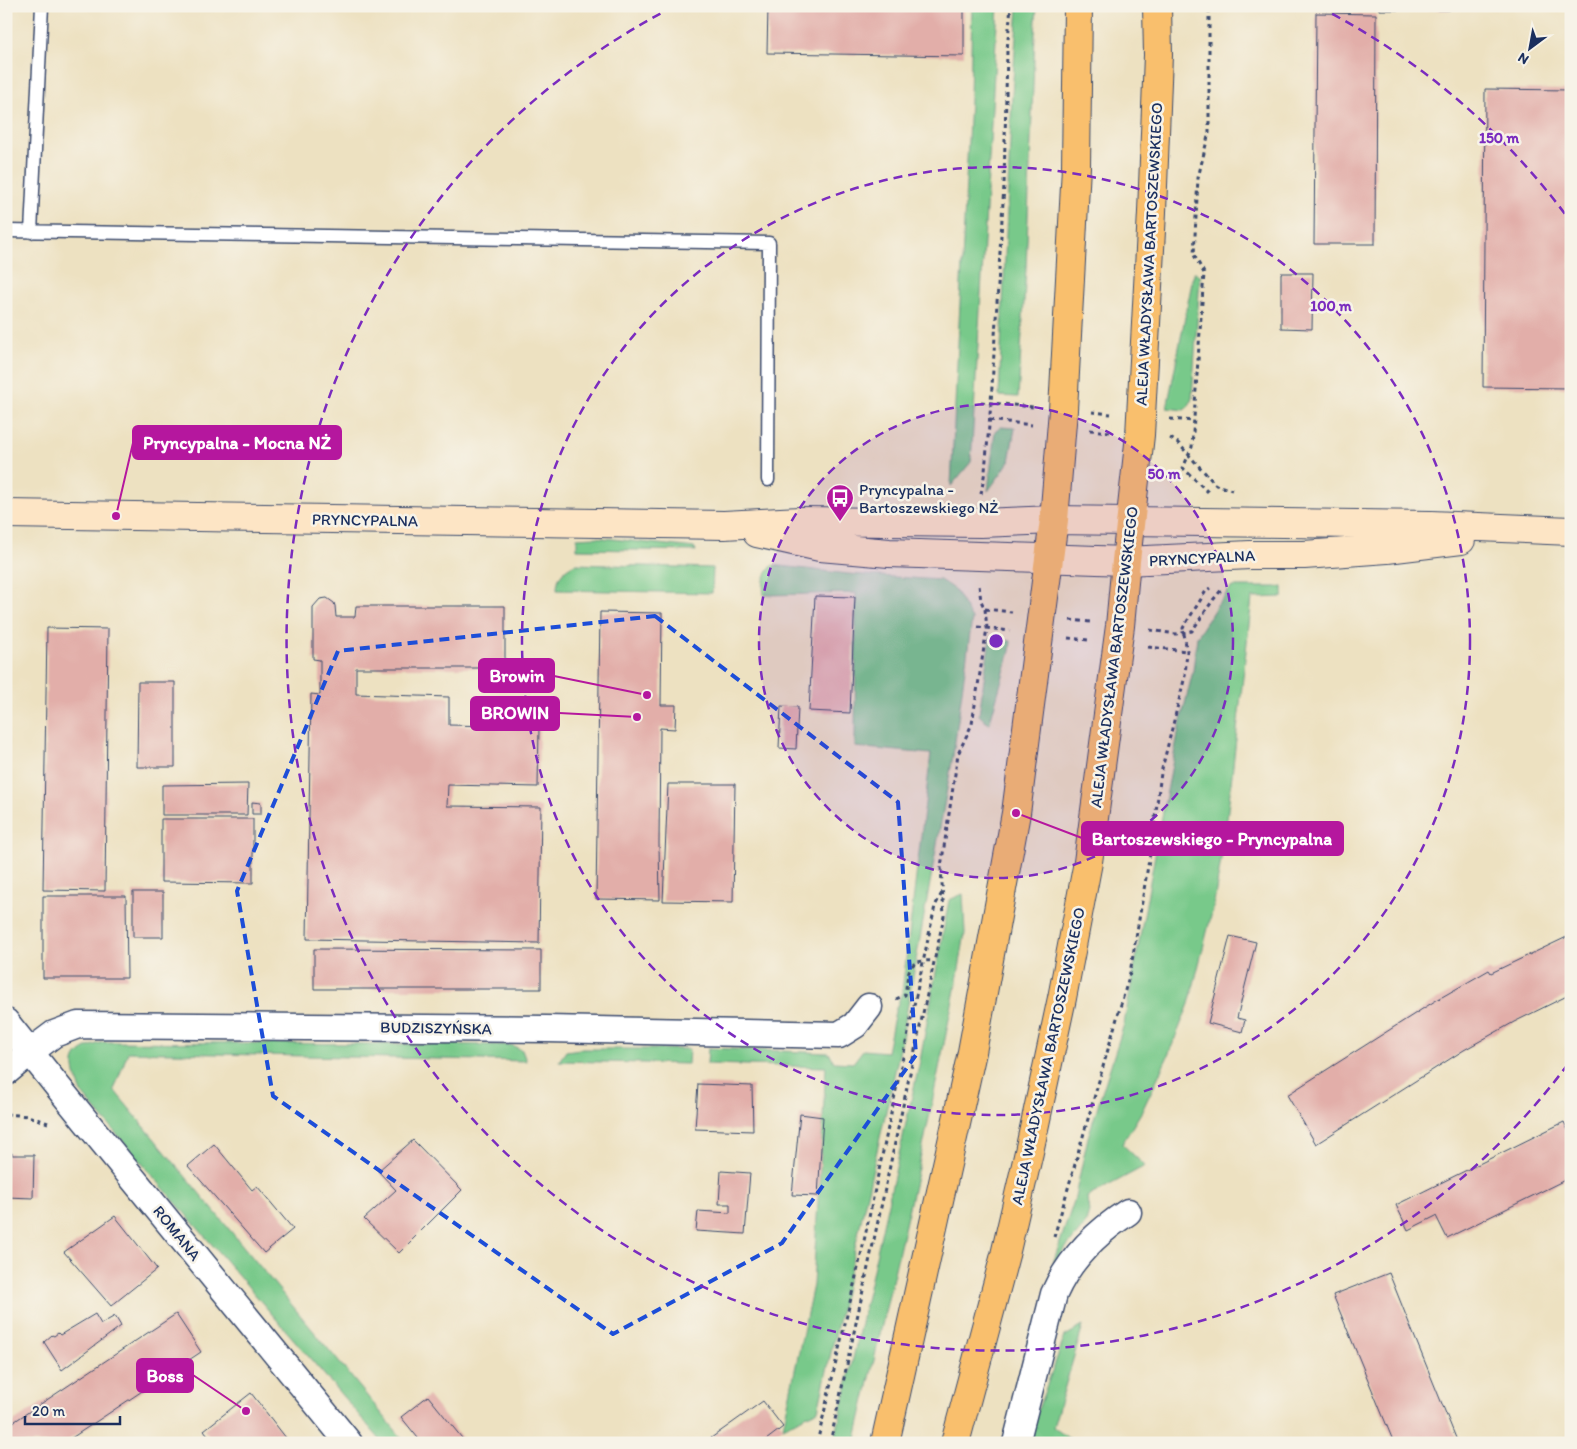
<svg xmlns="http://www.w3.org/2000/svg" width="1577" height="1449" font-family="Itim,sans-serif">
<rect width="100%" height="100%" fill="#f7f3e8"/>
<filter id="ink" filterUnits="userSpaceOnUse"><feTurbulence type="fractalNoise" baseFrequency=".02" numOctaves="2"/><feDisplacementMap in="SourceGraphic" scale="10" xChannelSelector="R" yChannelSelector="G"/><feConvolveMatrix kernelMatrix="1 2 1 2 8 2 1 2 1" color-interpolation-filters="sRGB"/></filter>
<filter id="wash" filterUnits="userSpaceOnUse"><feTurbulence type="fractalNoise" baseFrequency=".0096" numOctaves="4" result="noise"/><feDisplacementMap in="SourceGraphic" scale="20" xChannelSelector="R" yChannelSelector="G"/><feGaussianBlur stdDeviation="1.12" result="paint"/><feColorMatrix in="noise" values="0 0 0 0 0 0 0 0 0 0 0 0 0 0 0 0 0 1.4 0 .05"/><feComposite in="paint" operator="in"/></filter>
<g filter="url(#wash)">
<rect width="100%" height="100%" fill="#ede1c1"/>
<path fill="#78c98a" stroke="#4a7c74" d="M972 6H998L971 462 951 486 970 100Z
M1018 6H1037L1035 34 1026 269 1018 397 999 396 1012 96Z
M1194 272 1200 276 1192 398 1189 406 1184 410 1167 408Z
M1000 427 1015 428 1009 461 1002 472 988 491 995 431Z
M595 537 695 548 696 551 577 549V538Z
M575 564 713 568 712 593 557 590C557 576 563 570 575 564Z
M773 565 848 574 940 580 955 590 972 619 953 756 899 1054 818 1410 783 1427 813 1285 826 1067 707 1064 708 1048 829 1053 834 1062 853 1063 863 1050 887 1052 895 1011 902 992 931 754 855 747 856 593 764 595C762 582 764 575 773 565Z
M1232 587H1283V597L1252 598 1225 836 1213 908 1189 1004 1167 1058 1142 1111 1122 1144 1145 1166 1087 1197 1089 1212 1085 1225 1053 1263 1074 1201 1088 1137 1124 1024 1161 822 1179 729 1193 671 1197 637 1217 605Z
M990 638 1011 641 1010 651 989 725 979 715Z
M963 894 965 933 958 975 924 1142 855 1443H834L920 1061 949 900Z
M104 1042 511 1045 522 1050 526 1061 128 1052 114 1090 406 1443H383L83 1095C70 1064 66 1052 104 1042Z
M580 1049H689L688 1064 559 1061 566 1051Z
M1083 1326 1053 1427 1075 1443H1031L1037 1412 1065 1336Z"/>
<g id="blocks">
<path fill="#e2aea9" d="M768 6H964V56L767 53Z
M1379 6H1450V10H1379Z
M1316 13 1376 14 1375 244H1314Z
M1485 89 1571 90 1570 388 1483 387Z
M1281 273H1313L1312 329 1281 328Z
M815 596 855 597 850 713 809 711Z
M327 598 334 603 335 606 336 617H355L356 606H505V668H356V694L449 697V725L539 727 538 787 448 785 447 806 541 807 539 943 307 939 311 694 320 695V660L313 659V607L320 599Z
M600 612 662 613 661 705H676L675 729 660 728 659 844 660 900 596 899Z
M47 628 108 629 105 891 43 890Z
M138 682H175V767H137Z
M781 706 798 707 796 749 779 748Z
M248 784 247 815H162V785Z
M668 784H735L733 902 663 901Z
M252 802 261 803V814H252Z
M161 819H253V883L161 882Z
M133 892H163V937H133Z
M43 896H126L127 978H43Z
M1571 935V994L1514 1022 1464 1050 1316 1144 1287 1095 1435 1001 1489 970 1491 973Z
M1230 936 1256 942 1237 1018 1245 1020 1242 1032 1208 1023Z
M314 949 541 950V989H314Z
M698 1084 752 1086 753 1131 695 1129Z
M800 1114 823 1117 818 1196 792 1195Z
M1564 1122 1571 1136V1177L1447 1238 1436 1216 1408 1230 1396 1205Z
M413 1140 462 1190 399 1253 364 1219 396 1190 378 1171Z
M214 1144 252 1190 257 1186 293 1229 264 1253 188 1166Z
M6 1153H12V1155H34L33 1198 6 1197Z
M721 1171 750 1173 745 1234 696 1231 698 1211 730 1213V1204H719Z
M115 1216 157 1269 111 1306 64 1252Z
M1389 1273 1411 1328 1458 1443H1394L1333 1295Z
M95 1314 101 1324 115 1316 121 1326 62 1370 44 1342 52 1335 54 1336 58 1333 60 1335Z
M176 1314 201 1352 64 1443H6V1427Z
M251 1393 290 1443H214L204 1430Z
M428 1396 466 1443H422L401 1417Z
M763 1401 783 1427 762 1443H704Z"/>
</g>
</g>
<g filter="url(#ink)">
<use href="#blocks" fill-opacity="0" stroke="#3a4a6d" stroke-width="1"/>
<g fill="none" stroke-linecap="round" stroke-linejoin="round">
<g stroke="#3a4a6d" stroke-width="15">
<path id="lane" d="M6 231 769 243 768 480
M31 232 42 6"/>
</g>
<g stroke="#3a4a6d" stroke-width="29">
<path id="street" d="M6 1022 58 1087 349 1443
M6 1072 30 1052 54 1034 78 1025 547 1029 839 1035 855 1025 869 1007
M1016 1443 1054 1294C1069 1260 1097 1232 1128 1212"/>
</g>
<g stroke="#3a4a6d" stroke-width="30">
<path id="secondary" d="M6 514 724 525 800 521 981 523 1054 520 1431 525 1571 531
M757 533 820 547 889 553 1126 561 1250 555H1304L1387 549 1461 540"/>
</g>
<g stroke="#3a4a6d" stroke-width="30">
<path id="primary" d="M885 1443 972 1052 1016 813 1054 520 1063 410 1076 167 1078 6
M955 1443 1005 1255 1029 1152 1062 998 1088 862 1120 626 1126 561 1140 435 1152 212 1158 55 1157 6"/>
</g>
<path stroke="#3a4a6d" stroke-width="3" stroke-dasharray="4 4" stroke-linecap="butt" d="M981 402 1034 407
M1092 412 1111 414
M1170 419 1194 421
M990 420 1032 425
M1090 430 1111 432
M1170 438 1177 442 1216 485 1232 490
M1208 492 1183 468 1192 447 1204 273 1194 255 1198 178 1209 132V6
M981 494 985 471 991 403 1004 185 1007 50 1011 6
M985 609 1012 612
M1070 620 1091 622
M978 627 1010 631
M1150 630 1176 634 1192 631 1213 600 1223 588
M1068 638 1089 640
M1148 647 1187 651
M896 999 905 995C909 971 905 959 934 961
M6 1114 28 1116 48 1123
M1054 1237 1130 973 1152 842 1161 773 1185 676 1187 651 1183 628 1206 591 1210 588
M817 1443 861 1255 935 906 942 893
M830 1443 944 916 941 867 958 754 972 724 987 628 985 609 981 601 979 585"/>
<use href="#lane" stroke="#fff" stroke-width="12"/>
<use href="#street" stroke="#fff" stroke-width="26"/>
<use href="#secondary" stroke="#fde5c5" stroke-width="28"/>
<use href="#primary" stroke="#f9bf6d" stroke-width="28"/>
</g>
</g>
<path fill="none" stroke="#1d4ed8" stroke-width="4" stroke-dasharray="10 6" stroke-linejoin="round" d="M655 616 898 802 916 1055 782 1243 613 1334 273 1096 237 891 338 651Z"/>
<circle cx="996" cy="641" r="237" fill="#7b2cbf" fill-opacity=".12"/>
<g fill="none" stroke="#7b2cbf" stroke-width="2.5" stroke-dasharray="9 6">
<circle cx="996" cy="641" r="237"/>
<circle cx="996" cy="641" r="474"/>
<path d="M1568 1064A711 711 0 1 1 673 7M1319 7A711 711 0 0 1 1568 218"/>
</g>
<defs>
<g id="bus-pin" transform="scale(1.4375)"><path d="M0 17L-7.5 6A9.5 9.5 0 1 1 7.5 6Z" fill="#b5179e" stroke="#f7f3e8"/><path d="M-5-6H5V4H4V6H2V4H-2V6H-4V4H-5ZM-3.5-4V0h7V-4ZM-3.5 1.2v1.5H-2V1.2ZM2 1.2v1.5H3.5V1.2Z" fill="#fff"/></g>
</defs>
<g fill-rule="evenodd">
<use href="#bus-pin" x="840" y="498"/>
</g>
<g text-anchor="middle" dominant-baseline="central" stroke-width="5" stroke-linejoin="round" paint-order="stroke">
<g font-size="16" fill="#1b2f5e" stroke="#f7f3e8">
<text transform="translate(1149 254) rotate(-87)">ALEJA WŁADYSŁAWA BARTOSZEWSKIEGO</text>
<text transform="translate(365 520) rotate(1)">PRYNCYPALNA</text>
<text transform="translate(1202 558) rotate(-3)">PRYNCYPALNA</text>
<text transform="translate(1114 657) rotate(-83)">ALEJA WŁADYSŁAWA BARTOSZEWSKIEGO</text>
<text transform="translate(436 1028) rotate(1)">BUDZISZYŃSKA</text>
<text transform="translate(1048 1056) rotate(-78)">ALEJA WŁADYSŁAWA BARTOSZEWSKIEGO</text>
<text transform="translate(177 1233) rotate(51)">ROMANA</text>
</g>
<g font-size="16" fill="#1b2f5e" stroke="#f7f3e8" text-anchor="start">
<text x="859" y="489">Pryncypalna -<tspan x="859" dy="18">Bartoszewskiego NŻ</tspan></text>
</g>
</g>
<circle cx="996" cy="641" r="8" fill="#7b2cbf" stroke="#f7f3e8" stroke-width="2.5"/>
<g font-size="15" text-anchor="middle" font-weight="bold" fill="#7b2cbf" stroke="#f7f3e8" stroke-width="5" stroke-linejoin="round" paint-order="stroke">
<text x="1499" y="143">150 m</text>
<text x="1331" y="311">100 m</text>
<text x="1164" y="479">50 m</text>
</g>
<path fill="none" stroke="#b5179e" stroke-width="2" d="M116 516L133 443M647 695L554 676M637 717L559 713M1016 813L1082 838M246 1411L193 1375"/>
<g fill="#b5179e" stroke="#f7f3e8" stroke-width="2">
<circle cx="116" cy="516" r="5"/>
<circle cx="647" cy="695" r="5"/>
<circle cx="637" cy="717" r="5"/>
<circle cx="1016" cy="813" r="5"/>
<circle cx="246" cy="1411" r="5"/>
</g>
<g fill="#b5179e" stroke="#b5179e" stroke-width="2">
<rect x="133" y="426" width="208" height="33" rx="5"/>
<rect x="479" y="659" width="75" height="33" rx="5"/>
<rect x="471" y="697" width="88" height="33" rx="5"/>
<rect x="1082" y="822" width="261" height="33" rx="5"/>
<rect x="137" y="1359" width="56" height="33" rx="5"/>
</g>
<g font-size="18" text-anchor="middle" font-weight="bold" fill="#fff">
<text x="237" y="449">Pryncypalna - Mocna NŻ</text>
<text x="517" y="682">Browin</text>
<text x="515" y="719">BROWIN</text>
<text x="1212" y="845">Bartoszewskiego - Pryncypalna</text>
<text x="165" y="1382">Boss</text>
</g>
<rect width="1577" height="1449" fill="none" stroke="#f7f3e8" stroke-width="25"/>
<g transform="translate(1530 48) rotate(212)" stroke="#f7f3e8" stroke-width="4" paint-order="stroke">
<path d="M0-4L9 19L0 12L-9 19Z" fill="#1b2f5e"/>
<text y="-8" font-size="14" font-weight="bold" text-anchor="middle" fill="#1b2f5e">N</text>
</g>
<path d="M25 1416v8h95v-8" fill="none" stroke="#1b2f5e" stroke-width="2.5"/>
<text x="32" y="1416" font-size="15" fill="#1b2f5e" stroke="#f7f3e8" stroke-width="4" paint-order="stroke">20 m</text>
</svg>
